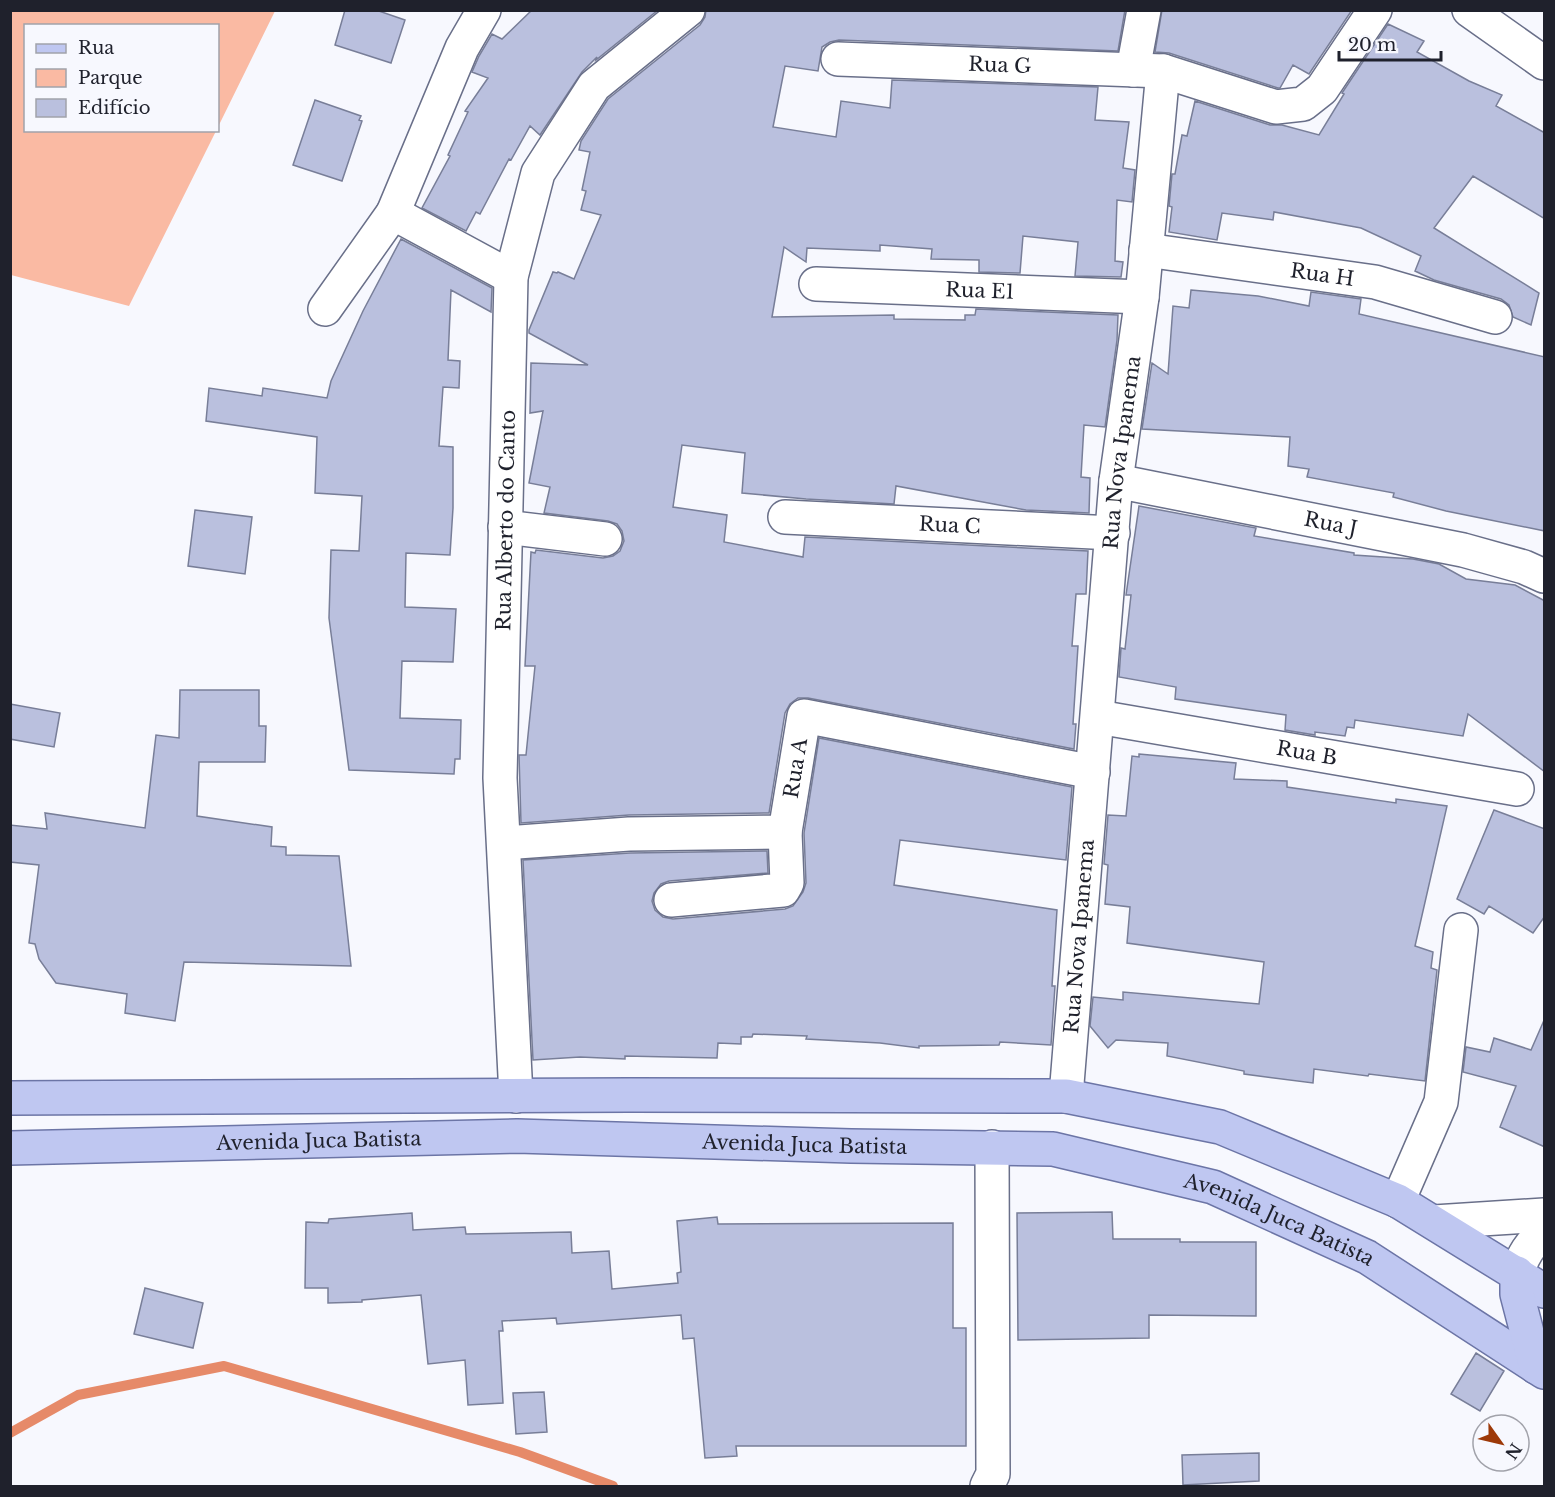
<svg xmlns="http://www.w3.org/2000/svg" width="1555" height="1497" font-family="'Libre Baskerville',serif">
<rect width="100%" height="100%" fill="#f7f8fe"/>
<path fill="#fabaa3" d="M10 11H275L218 127V26H26V130L216 131 129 306 11 275Z"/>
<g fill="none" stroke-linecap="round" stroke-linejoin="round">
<path stroke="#e68a69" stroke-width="10" d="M10 1433 78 1395 224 1366 520 1452 613 1486"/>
</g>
<path fill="#bac0de" stroke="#787e98" stroke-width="1.5" d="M345 10H376L405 20 391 63 335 45Z
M532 10H658L596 60 597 57 582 72 540 135 530 126 511 160 509 159 480 214 476 212 466 231 422 208 450 156 448 155 468 112 465 111 488 78 472 72 479 56 492 34 502 39Z
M706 10H1125L1118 51 839 40 830 42 822 47 818 71 785 66 773 127 836 137 841 101 890 108 892 80 1098 87 1095 120 1129 122 1123 168 1135 170 1132 202 1117 200 1115 261 1123 262 1121 277 1075 276 1078 242 1023 236 1020 273 979 272V260L931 259 932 249 880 245V251L807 248 806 262 784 247 772 317 894 315V319L965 320V315H975L976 309 1118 315 1117 340 1105 427 1084 425 1081 477 1090 478 1089 513 1026 510 896 486 894 504 806 499 742 493 745 453 682 445 673 507 727 515 724 542 803 557 805 537 1088 551 1086 594H1076L1072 646H1078L1073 724H1076L1074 749 808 698H798L790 704 785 713 769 813 629 815 521 823 519 755H526L535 666H525L531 552 535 553 536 550 603 558 613 556 620 551 624 541 622 531 617 524 608 521 544 513 550 487 529 483 543 411 530 413 531 363 588 365 529 333V330L553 272 557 273 558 272 574 279 601 215 581 210 586 191 582 190 590 152 579 150 581 141 608 99 700 25 705 17Z
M1162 10H1352L1309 74 1293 65 1280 88H1278L1169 53 1155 52Z
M1388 24 1424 41 1417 52 1469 81 1502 95 1496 106 1545 133V219L1473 176 1434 228 1539 293 1531 325 1513 317 1509 305 1501 299 1434 280 1415 271 1421 256 1361 228 1274 212 1273 220 1222 213 1217 240 1169 232 1172 207 1169 206 1172 174H1175L1182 135 1187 136 1195 101 1270 125H1282L1319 135 1344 94 1342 93Z
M315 100 361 116 359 120 362 121 342 181 293 165Z
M401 239 492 288 491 312 451 290 448 360 460 361 459 388 443 387 439 446 453 447V508L450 555 406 553 405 607 456 609 453 662 402 661 400 718 461 720 460 759H455L454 774 349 770 329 618 331 550 359 551 362 496 315 493 317 437 206 421 209 388 262 396 263 388 327 398 331 381 363 311Z
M1191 290 1258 296 1309 306 1311 292 1361 299 1359 314 1545 357V531L1446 511 1393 497 1394 493 1307 477 1309 469 1288 466 1290 437 1142 429 1152 363 1168 374 1173 306 1189 308Z
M1139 506 1256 528 1254 536 1354 553V555L1413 559 1439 564 1466 579 1515 585 1545 601V772L1468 714 1463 736 1355 720 1354 728 1347 727 1345 736 1315 732V735L1285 730 1286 715 1175 699 1176 687 1119 677 1121 648 1125 649 1131 595H1126Z
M195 510 252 517 245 574 188 566Z
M180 690H259V726H266L265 762H199L197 816 272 827 271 846 286 847V855L339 856 351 966 184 962 175 1021 125 1013 127 994 56 983 39 959 35 944 29 943 39 865 10 862V825L47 829 45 813 145 828 156 735 179 738Z
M10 704 60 713 54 747 10 739Z
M819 738 1072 787 1066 860 900 840 894 885 1057 910 1052 986H1055L1051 1045 1000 1042 999 1045 919 1046V1048L880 1043 806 1039 807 1036 753 1034 752 1037H741V1044L718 1043 717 1058 625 1056V1059L580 1057 533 1060 523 860 630 853 767 851 768 873 669 881 661 884 654 893 652 901 655 910 663 917 673 919 785 909 793 906 803 892 806 883 804 833Z
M1139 754 1236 763 1234 779 1287 781V787L1396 803V799L1447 806 1415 946 1433 952 1431 968 1437 970 1425 1081 1369 1074 1368 1076 1314 1069 1313 1083 1244 1074V1071L1167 1056 1168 1043 1116 1040 1108 1048 1090 1026 1093 997 1123 1000V992L1259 1004 1264 962 1127 943 1130 907 1105 904 1108 865 1104 864 1108 815 1126 816 1132 756 1139 757Z
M1494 810 1545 829V916L1533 933 1489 906 1484 914 1457 899Z
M1545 1018V1147L1500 1127 1516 1086 1463 1072 1466 1047 1490 1052 1494 1038 1531 1050Z
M1112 1212 1113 1239H1180V1242H1256V1316L1149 1315V1338L1018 1340 1017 1213Z
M412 1213 413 1230 465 1227 466 1234 571 1232 572 1253 609 1251 612 1289 678 1283 677 1273 681 1272 677 1221 717 1217 718 1224 953 1223V1328H966V1446H736L737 1456 705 1458 694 1338 683 1339 681 1315 557 1324 556 1318 502 1321 503 1331H499L503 1403 468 1405 465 1360 428 1364 421 1295 362 1300V1302L328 1303V1288H305L306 1222 328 1223 329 1219Z
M145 1288 203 1303 193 1348 134 1334Z
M1476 1353 1504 1371 1480 1411 1451 1394Z
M544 1392 547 1432 516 1434 513 1393Z
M1259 1453V1481L1183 1485 1182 1455Z"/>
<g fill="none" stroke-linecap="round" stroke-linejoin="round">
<g stroke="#696f89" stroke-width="36">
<g id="minor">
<path d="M484 10 462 48 393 213 511 277"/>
<path d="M1469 10 1544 63"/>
<path id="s1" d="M838 59 1163 71 1276 107 1303 104 1322 89 1375 10"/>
<path d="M1133 70 1144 10"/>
<path id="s2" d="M1146 250 1375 282 1495 317"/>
<path id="s3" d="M816 284 1142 297"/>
<path d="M325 309 393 213"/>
<path id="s4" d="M1116 481 1463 550 1524 567 1544 576"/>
<path id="s5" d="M785 517 1113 533"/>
<path d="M505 527 605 539"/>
<path id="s6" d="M1098 717 1517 789"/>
<path id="s7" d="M504 843 629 834 785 832 804 716 1093 772"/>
<path d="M671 900 783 890 787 883 785 832"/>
<path id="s8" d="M516 1096 500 778 511 277 538 173 594 86 688 10"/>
<path id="s9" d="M1066 1096 1116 481 1142 297 1163 71"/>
<path d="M1398 1201 1441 1102 1461 930"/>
<path d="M1434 1222 1544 1215"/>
<path d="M1517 1273C1523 1255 1530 1244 1544 1232"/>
<path d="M987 1486 993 1474 992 1147"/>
</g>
</g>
<g stroke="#6c75a6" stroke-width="36">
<g id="major">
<path d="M10 1098 630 1095 1066 1096 1220 1127 1398 1201 1544 1291"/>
<path id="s10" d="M10 1148 517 1136 851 1146 1053 1149 1213 1187 1367 1257 1544 1372"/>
<path d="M1517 1273V1294L1536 1367"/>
</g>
</g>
<use href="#minor" stroke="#fff" stroke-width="33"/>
<use href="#major" stroke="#bfc7f1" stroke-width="33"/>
</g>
<g text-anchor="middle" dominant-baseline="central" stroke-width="4.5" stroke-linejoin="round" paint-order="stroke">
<g font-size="20" fill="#1f212c" stroke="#f7f8fe">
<text stroke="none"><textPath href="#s1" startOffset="162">Rua G</textPath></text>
<text stroke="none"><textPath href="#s2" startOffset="178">Rua H</textPath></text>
<text stroke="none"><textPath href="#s3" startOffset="164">Rua E1</textPath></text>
<text stroke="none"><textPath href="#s9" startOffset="646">Rua Nova Ipanema</textPath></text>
<text stroke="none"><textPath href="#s8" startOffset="576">Rua Alberto do Canto</textPath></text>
<text stroke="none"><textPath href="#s4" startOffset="219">Rua J</textPath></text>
<text stroke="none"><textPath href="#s5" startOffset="165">Rua C</textPath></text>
<text stroke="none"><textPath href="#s6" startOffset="212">Rua B</textPath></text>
<text stroke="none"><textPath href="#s7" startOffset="346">Rua A</textPath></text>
<text stroke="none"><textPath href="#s9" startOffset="160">Rua Nova Ipanema</textPath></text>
<text stroke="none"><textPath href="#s10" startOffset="309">Avenida Juca Batista</textPath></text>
<text stroke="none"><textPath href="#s10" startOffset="795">Avenida Juca Batista</textPath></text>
<text stroke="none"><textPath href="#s10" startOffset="1281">Avenida Juca Batista</textPath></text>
</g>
</g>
<rect width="1555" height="1497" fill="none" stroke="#1f212c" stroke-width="24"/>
<rect x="24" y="24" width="195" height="108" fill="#f7f8fe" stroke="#a1a2aa" stroke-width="1.5"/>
<rect x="36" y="44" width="30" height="9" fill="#bfc7f1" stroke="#a1a2aa" stroke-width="1.5"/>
<text x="78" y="54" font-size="18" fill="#1f212c">Rua</text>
<rect x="36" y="69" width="30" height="18" fill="#fabaa3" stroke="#a1a2aa" stroke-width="1.5"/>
<text x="78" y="84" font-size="18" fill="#1f212c">Parque</text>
<rect x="36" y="99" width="30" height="18" fill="#bac0de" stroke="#a1a2aa" stroke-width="1.5"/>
<text x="78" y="114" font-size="18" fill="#1f212c">Edifício</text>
<g transform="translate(1501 1443) rotate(124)"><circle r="28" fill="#f7f8fe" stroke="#a1a2aa" stroke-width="1.5"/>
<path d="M0-4.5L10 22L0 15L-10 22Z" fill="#9d3908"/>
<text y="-9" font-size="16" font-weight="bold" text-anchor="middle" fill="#1f212c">N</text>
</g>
<path d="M1339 51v9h102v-9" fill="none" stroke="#1f212c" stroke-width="3"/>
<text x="1348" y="51" font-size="18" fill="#1f212c" stroke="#f7f8fe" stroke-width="4.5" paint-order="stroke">20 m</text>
</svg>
